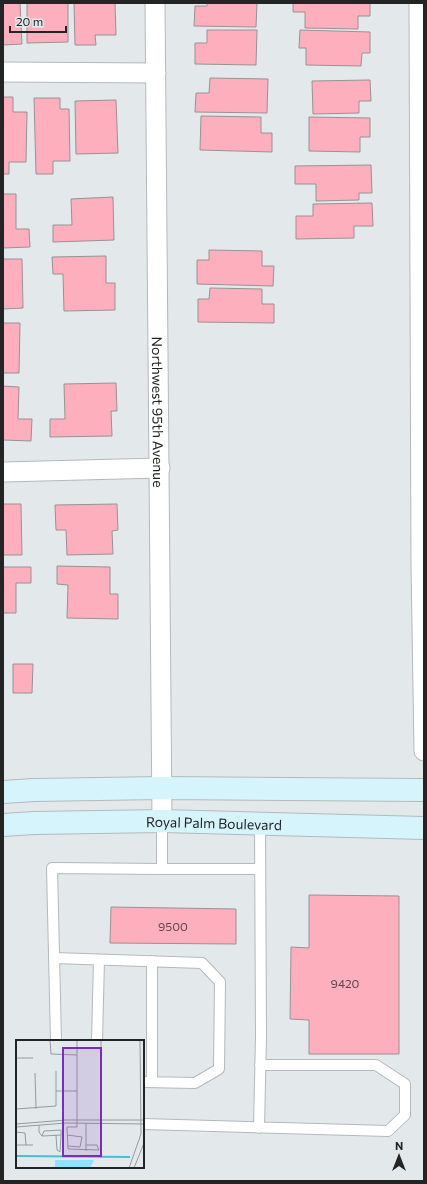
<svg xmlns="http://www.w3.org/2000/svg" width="427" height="1184" font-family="Commissioner,sans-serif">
<rect width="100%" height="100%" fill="#e3e9eb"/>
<path fill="#feafbe" stroke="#989293" d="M3 3H20L22 44 3 45Z
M27 3H68V42L27 43Z
M74 3H115L116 35H95L96 45H75Z
M207 3H257L256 27 194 26 195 6H207Z
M293 3H370V16H358V29L305 28V12H293Z
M207 30H257L256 65 195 64V43H207Z
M300 30 370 32V53H362L361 66 306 65V48H299Z
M210 78 268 79 267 113 195 112 196 93H209Z
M370 80 371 101H359V113L313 114 312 81Z
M3 97H13V112H27L26 162H9V174H3Z
M34 98H60V109H69L70 161H53V174H36Z
M116 100 118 153 76 154 75 101Z
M201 116 261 117V133H272V152L200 150Z
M309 117 370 118V137H360V152L309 151Z
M371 165 372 193H359V200L316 201V184H295V166Z
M3 194H16V229H29L30 247 3 248Z
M113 197 114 240 53 242V225H72L71 199Z
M372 203 373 226H354V238L296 239V216H313V204Z
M209 250 262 251V266H274L273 286 197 284V260H209Z
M106 256V283H115V310L64 311 63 274H53L52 257Z
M3 259H22L23 308 3 309Z
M210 288 262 289V304H274V323L198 322V299H209Z
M3 323H20L19 373H3Z
M116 383 117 411H111L112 436 50 437V419H65L64 384Z
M3 386 19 387 18 419H32L31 441 3 440Z
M3 504H21L22 555H3Z
M117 504 118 530 112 531 113 554 67 555 66 530H56L55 505Z
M57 566 110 567V594H118V619L67 618 68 585 57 584Z
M3 567H31V583H16V613H3Z
M13 664H33L32 693H13Z
M309 895 399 896V1054H309V1020L290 1019 291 947 309 948Z
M111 907 236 909V944L110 943Z"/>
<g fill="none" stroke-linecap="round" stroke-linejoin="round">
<g stroke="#b4b9bb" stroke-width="12">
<path id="service" d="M162 869H260
M54 958 202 963 220 982 219 1069 195 1083 143 1082
M152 961V1082
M56 1041 52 868 162 869V821
M97 1041 99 960
M143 1124 388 1131 405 1115V1084L376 1065H260
M259 1128 261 1036 260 824"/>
</g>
<g stroke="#b4b9bb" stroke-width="21">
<g id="minor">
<path id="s1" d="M155 3 162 821"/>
<path d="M419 3 421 564 424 751"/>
<path d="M3 72 156 73"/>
<path d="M3 472 160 468"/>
</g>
</g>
<g stroke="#b4b9bb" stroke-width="24">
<g id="secondary">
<path d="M3 792 34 790 162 788 424 790"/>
<path id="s2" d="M3 825 34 823 162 821 424 828"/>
</g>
</g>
<use href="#service" stroke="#fff" stroke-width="10"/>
<use href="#minor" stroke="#fff" stroke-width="19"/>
<use href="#secondary" stroke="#d5f4fc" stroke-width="22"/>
</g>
<g text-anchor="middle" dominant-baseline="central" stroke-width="3" stroke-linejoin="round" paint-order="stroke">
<g font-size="12" fill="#5a484b">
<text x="173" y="926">9500</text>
<text x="345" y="983">9420</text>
</g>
<g font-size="14" fill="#232525" stroke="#e3e9eb">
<text stroke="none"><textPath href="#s1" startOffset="409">Northwest 95th Avenue</textPath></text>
<text stroke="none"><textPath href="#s2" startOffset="211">Royal Palm Boulevard</textPath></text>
</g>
</g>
<g transform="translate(16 1040)">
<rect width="128" height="128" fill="#e3e9eb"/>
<path d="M39 120H78L74 128H39Z" fill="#8de4fe"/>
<path fill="none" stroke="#41bfdf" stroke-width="2" d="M0 116 114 117"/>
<path fill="none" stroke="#969b9c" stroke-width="1" d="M34 0 35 14 61 15M61 0V87H51L52 109 83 110 81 105H70M85 0V80M0 18H17M19 33 20 69M40 51H61M0 69 40 66V31M0 84 50 80H128M23 85V92L26 96H27L45 95V90L28 91 26 96M0 87 50 83 128 84M0 92 9 93 10 105M40 95 41 110 44 112 45 95M51 95 66 97 64 107 52 106M0 105H17M70 111V83M10 128H30M113 128 125 94 124 0M118 128 128 103"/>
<path fill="#7b2cbf" fill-opacity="0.15" stroke="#7b2cbf" stroke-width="2" d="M47 8H85V116H47Z"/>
<rect width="128" height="128" fill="none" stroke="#232525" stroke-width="2"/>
</g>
<rect width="427" height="1184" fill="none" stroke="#232525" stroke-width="8"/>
<g transform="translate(399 1156)" stroke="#e3e9eb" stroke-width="3" paint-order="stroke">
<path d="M0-3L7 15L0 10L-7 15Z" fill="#232525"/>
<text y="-6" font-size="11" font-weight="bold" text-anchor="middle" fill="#232525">N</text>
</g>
<path d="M10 26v6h56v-6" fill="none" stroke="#232525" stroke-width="2"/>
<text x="16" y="26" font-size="12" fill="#232525" stroke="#e3e9eb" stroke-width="3" paint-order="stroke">20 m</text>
</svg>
